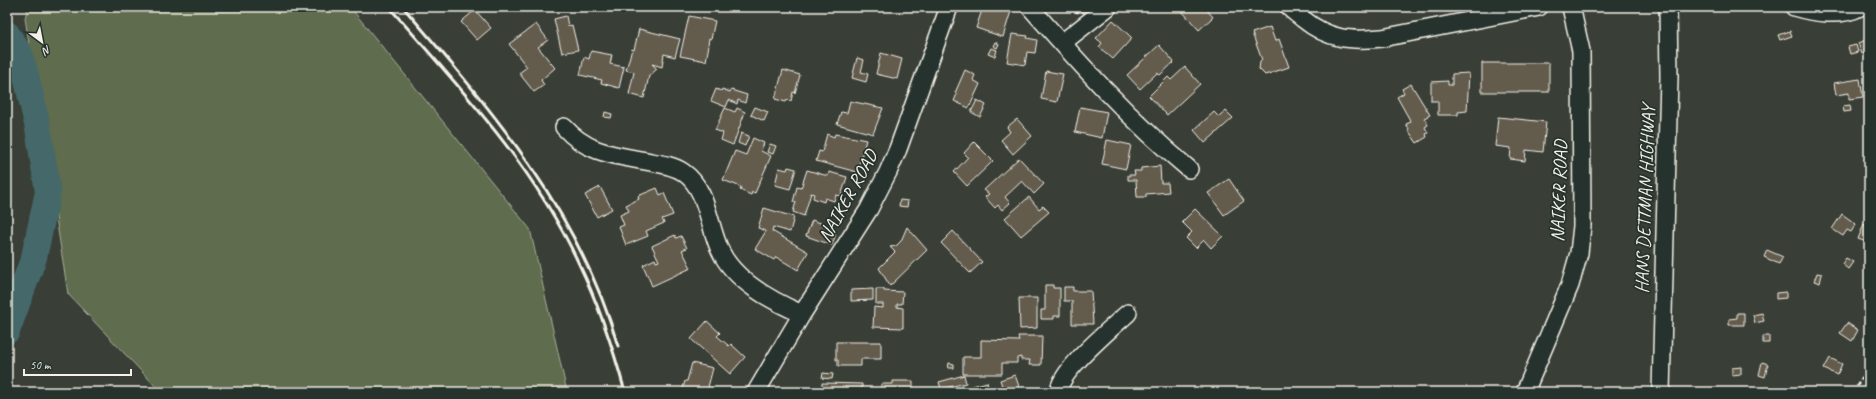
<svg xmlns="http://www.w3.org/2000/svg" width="1876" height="399" font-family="Caveat,sans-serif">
<rect width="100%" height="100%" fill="#393f37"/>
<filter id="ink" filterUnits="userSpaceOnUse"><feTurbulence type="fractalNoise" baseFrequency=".025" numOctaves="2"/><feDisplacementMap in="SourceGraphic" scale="8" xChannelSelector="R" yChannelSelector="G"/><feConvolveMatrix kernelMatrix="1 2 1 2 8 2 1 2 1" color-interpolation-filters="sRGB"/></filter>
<g filter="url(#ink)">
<path fill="#5e6c4e" stroke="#a9ae9b" d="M28 7H350L530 229 567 392H161L68 294 25 18Z"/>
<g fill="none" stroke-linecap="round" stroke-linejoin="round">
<path stroke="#44696a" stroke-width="26" d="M7 34 19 52 26 76 38 128 48 192 34 257 7 331"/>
</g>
<path fill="#645c4d" stroke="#f4f1e8" d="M902 7H914L913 11Z
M983 7 988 9 989 7H999L1011 11 1003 37 976 28Z
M1069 7H1087L1084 13 1079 10 1078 13 1068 9Z
M1184 7H1209L1210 8 1207 10 1213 17 1199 30 1181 10Z
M475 10 491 28 477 40 461 22Z
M566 16 568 26 572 25 578 50 562 53 554 19Z
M689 16 715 21 711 39 709 38 708 45H709L706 61 680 56Z
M1113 20 1132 38 1113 59 1099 47 1102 43 1096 38Z
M536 24 548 40 538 47 555 68 541 80 544 85 534 92 519 73 527 67 509 44Z
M1270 27 1275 41 1279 39 1289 67 1265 75 1259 69 1260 62 1262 60 1252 33Z
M639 29 680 39 675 57 664 54 662 67 652 64 657 69 649 76 644 98 629 94 634 72 626 70 632 49 634 50Z
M1790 31 1792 36 1780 40 1778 35Z
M1012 34 1028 36 1027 38 1037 40 1035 53 1027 52 1025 65 1007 62Z
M1869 39V52L1862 54 1858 43Z
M995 42 999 44 997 48 993 46Z
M1159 45 1174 62 1160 75 1157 73 1140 89 1127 75Z
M1856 45 1858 52 1850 54 1848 47Z
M991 48 997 50 995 57 988 54Z
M591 51 612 55 610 64 624 67 619 88 601 83 602 80 580 75 584 57 589 59Z
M881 53 902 59 897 79 876 74Z
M857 58 864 60 861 72 868 74 866 82 852 78Z
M1482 63H1549V92H1482Z
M1185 67 1200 84 1167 115 1149 96 1168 77 1171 80Z
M783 70 800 75 795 93 793 92 791 101 787 100 786 102 775 99Z
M965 70 975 75 973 80 980 84 969 108 954 101 957 94 955 93Z
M1046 71 1063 74 1057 102 1041 99Z
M1469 73 1467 111 1458 112V115H1438V101H1431V82L1448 81V85H1452V74Z
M1860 79 1863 97 1849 99V93L1836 95 1834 83Z
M1411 84 1430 115 1424 118 1428 125 1425 127 1428 133 1426 134 1427 137 1417 143 1408 130 1409 129 1406 124 1411 122 1397 97 1404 93 1402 89Z
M716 89 721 91 722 89 730 92 731 90 747 95 745 103 738 100 737 104 729 100 726 107 711 101Z
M977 100 986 105 980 117 971 112Z
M850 101 883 108 873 134 837 124 841 112 847 113Z
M1850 105 1851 111 1844 112 1843 106Z
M755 107 768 112 764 121 751 115Z
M1080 107 1107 112 1102 138 1075 132Z
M725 108 735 112 737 108 745 112 733 145 721 140 723 133 715 130Z
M1226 111 1233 118 1205 143 1194 130 1214 112 1219 117Z
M605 112 612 114 611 118 604 117Z
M1498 117 1546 122 1543 152 1526 150 1525 161 1510 159 1511 148 1495 146Z
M1017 119 1032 136 1013 154 1001 140 1010 132 1007 127Z
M741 133 749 136 745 146 738 143Z
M827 134 834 137 835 134 866 140 857 172 816 161 819 151 822 152Z
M753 138 764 143 761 151 771 156 755 193 752 192 751 195 740 190 741 187 723 180 735 151 746 155Z
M1107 140 1131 145 1126 169 1102 164Z
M974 142 993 161 967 186 954 172 968 157 964 153Z
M770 144 776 146 773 154 767 152Z
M1019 158 1044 184 1034 194 1022 181 1005 197 1010 203 1002 210 998 205 995 208 985 197 989 194 984 190Z
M1160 166 1161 183H1168L1169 192 1146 194V197H1137L1136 180H1128V175H1135L1134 171H1141V168Z
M788 167 796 169 790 189 775 185 779 168 787 170Z
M807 170 828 176 829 172 847 177 841 196 836 195 834 201 825 198 824 202 813 198 814 194 811 193 804 216 793 212 796 202H793L797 187 801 188Z
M1229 179 1244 201 1224 215 1208 193Z
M600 187 612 209 597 217 585 195Z
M657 188 660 195 664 193 673 215 662 219 664 223 646 231 648 236 626 245 619 227 624 225 620 215 629 211 626 205 639 199 638 196Z
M1029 197 1039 209 1043 206 1049 212 1021 236 1005 218Z
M900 200 908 201 907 207 899 206Z
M764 208 794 217 790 232 773 227 772 231 808 252 798 270 776 257 774 260 755 249 766 231 758 228Z
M1195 209 1223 236 1211 248 1204 240 1196 248 1186 238 1192 232 1182 222Z
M1842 214 1856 224 1851 232 1847 230 1843 236 1832 229Z
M812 220 832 227 831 229 834 230 833 233 836 234 832 245 806 236Z
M1864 224 1869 227V243L1858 239Z
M907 227 927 250 890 286 879 268 895 252 890 247 896 246 901 241Z
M953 231 982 262 970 273 941 243Z
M675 235 676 238 681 236 687 248 682 250 691 268 652 286 643 265 655 259 656 262 659 261 652 246Z
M1767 250 1783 257 1779 264 1764 257Z
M1846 258 1853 262 1848 269 1842 264Z
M1817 273 1822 274 1820 283 1814 281Z
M1045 285H1053V288H1060V316H1054V319H1041V310H1045Z
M1064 287H1073V291H1091L1093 324H1072V301H1064Z
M873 289V300L851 301V290Z
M876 289H884V291L903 292 902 304H897V307L903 308V328L873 327 874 307 883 308V304H876Z
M1786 292V298L1776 299V293Z
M1019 298H1037V328L1020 329Z
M1737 313H1744V325H1729V319L1737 318Z
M1762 313 1764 321 1755 323 1753 315Z
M707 321 720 333 717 336 729 346 731 344 745 357 730 374 691 339Z
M1847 323 1858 330 1852 341 1840 333Z
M1018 336H1042L1041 365H1029L1030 360H1021V357L1017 358V363H1002V374H963V357H981V340L1019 341Z
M1763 336H1769V343H1763Z
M836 342H881V359H861V366H838V360H836Z
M1830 358 1842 364 1837 375 1824 369Z
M1762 362 1768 364 1765 377 1759 375Z
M692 363 713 368 708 387 712 388 711 392H682L685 381H687Z
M949 363 954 364V368H948Z
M1741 367V374L1732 375V368Z
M823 373 833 374 832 379 822 378Z
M964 375 966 383 941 389 939 382Z
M1015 375 1021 392H1001L1004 391 1000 380Z
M893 381H913V392H881V384H893Z
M987 382 989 392H958V390Z
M822 383 862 384V392H822Z"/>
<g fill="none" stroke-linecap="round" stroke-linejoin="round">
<g stroke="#f4f1e8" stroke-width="20">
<path id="minor" d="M1030 7C1080 64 1131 121 1189 169
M1289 7C1293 12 1299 15 1303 19 1329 40 1350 41 1382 38L1539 7
M1794 7C1814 13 1842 17 1860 7
M1062 43 1108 7
M564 127C589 155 617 155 651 162 662 164 674 166 683 172 708 189 708 225 720 250 734 281 772 301 802 314
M756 392 802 314 869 209 888 172 898 149 949 7
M1059 392C1058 372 1113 327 1128 313
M1525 392 1570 285 1579 253 1582 226 1581 51 1571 7
M1661 392 1669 77 1668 7"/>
</g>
<path stroke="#f4f1e8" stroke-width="2.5" stroke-dasharray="4 3" stroke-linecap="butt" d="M1853 392 1869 367"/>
<use href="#minor" stroke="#26332d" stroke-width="17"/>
<path stroke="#f4f1e8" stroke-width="3" d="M389 7C459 87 534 166 579 264 599 305 613 348 625 392
M403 7C493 111 579 211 618 346"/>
</g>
</g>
<g text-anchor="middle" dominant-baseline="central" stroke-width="3.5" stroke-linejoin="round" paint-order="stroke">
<g font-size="19" fill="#f4f1e8" stroke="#26332d">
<text transform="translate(1559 191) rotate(-88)">NAIKER ROAD</text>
<text transform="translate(848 196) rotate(-61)">NAIKER ROAD</text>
<text transform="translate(1645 199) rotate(-88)">HANS DETTMAN HIGHWAY</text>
</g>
</g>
<rect width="1876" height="399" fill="none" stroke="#26332d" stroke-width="24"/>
<rect x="12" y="12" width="1852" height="375" fill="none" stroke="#f4f1e8" stroke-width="1.5" filter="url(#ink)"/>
<g transform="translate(42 42) rotate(148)" stroke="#26332d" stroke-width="3" paint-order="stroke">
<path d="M0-3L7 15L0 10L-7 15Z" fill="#f4f1e8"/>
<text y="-6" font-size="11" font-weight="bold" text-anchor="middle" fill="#f4f1e8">N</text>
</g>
<path d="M24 369v6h107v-6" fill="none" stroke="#f4f1e8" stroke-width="2"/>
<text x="30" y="369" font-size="12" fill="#f4f1e8" stroke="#26332d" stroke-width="3" paint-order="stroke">50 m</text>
</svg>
